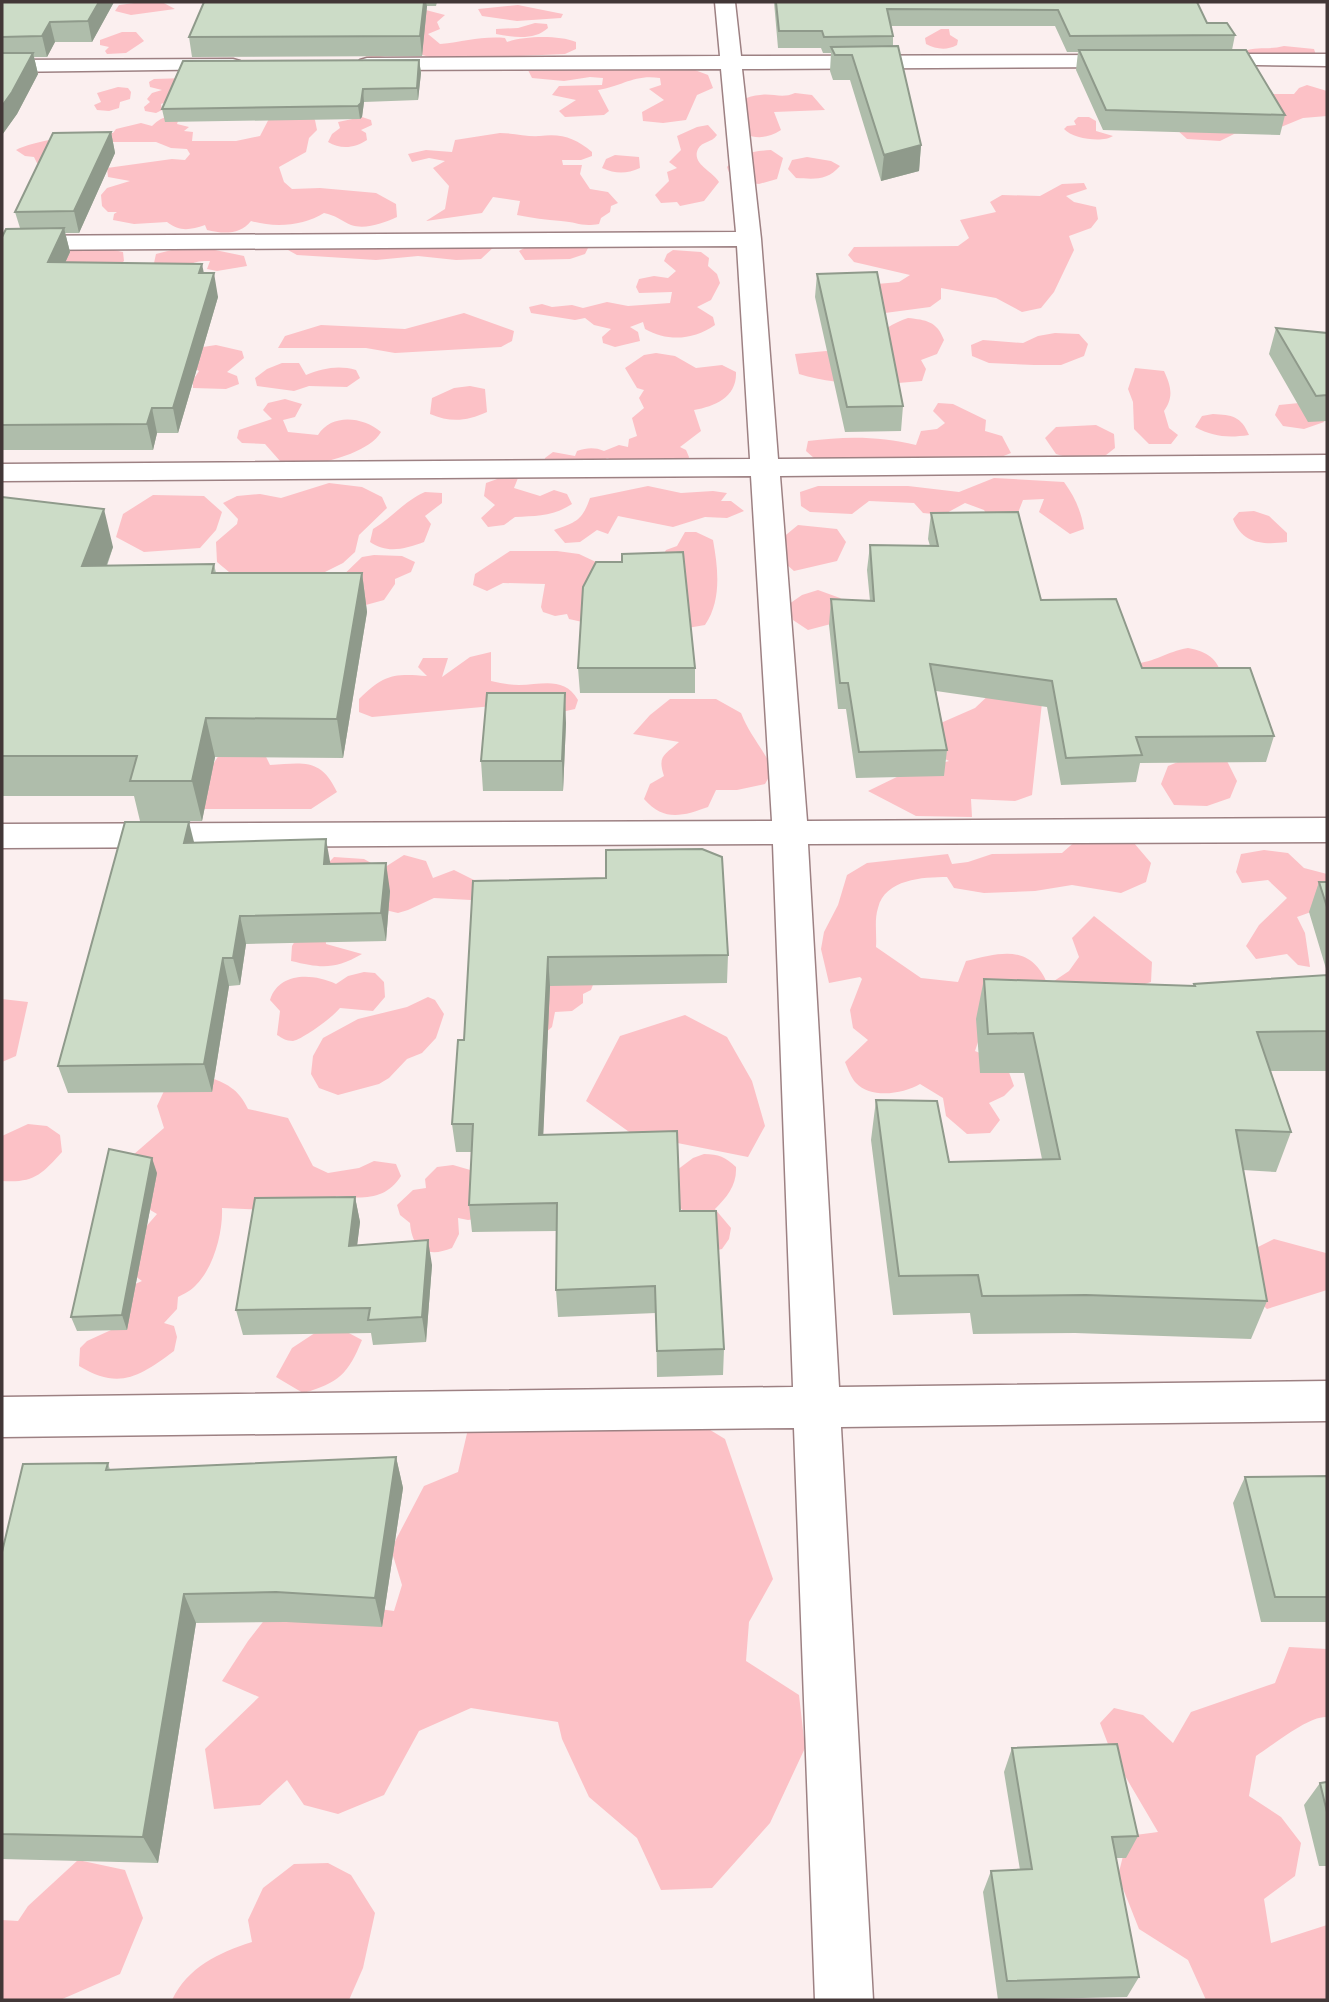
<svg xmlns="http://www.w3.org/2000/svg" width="1329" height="2002" font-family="Overpass,sans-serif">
<rect width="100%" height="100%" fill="#fbefef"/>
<path fill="#fcc1c6" d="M132 2H162L175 9 131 15 115 11 119 5 134 3Z
M518 5 563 14 561 18 517 21 482 16 478 9Z
M422 9 445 15 437 22 440 29 428 34 440 44C465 42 480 36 505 38L507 42C525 36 558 35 576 42V49L565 54 495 57 483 60 436 59 409 51 375 58 348 53Z
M535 23 547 24 548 28C534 41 513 37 496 34V29L518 28Z
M941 29H949L950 35 958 40 957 45C946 51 936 49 926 44L925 38Z
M122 32H136L144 41 126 53 107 54 105 51 109 47 100 45V40Z
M1284 46 1314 49 1316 55 1249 57 1244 51C1257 46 1270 50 1284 46Z
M539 60 687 67 708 75 713 88 697 95 686 120 663 123 643 121 642 112 664 100 649 89 661 85 660 78C634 74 623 86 598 90L609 111 604 115 565 117 559 111 576 100 552 95 559 86 602 85 603 78 590 77 564 81 532 78 528 70Z
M185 78 180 97 161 104 162 110 156 113 145 111 144 107 150 102 147 99 152 93 162 90 150 87 149 82 154 79Z
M1307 85 1327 91V116L1303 118 1281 127 1234 134 1220 141 1187 139 1176 129 1256 94H1294L1299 88Z
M118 87 128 88 131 92 130 99 120 102 119 108 109 111 97 110 94 105 101 102 97 93Z
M795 93 812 95 825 110 774 112 781 130C762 142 750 137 730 129L725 107C736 102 748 96 760 95 773 93 782 99 795 93Z
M302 106 315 120 317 130 309 138 306 152 279 167 284 182 292 189 320 188 376 193 396 204 397 217C384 223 365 230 351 225 342 221 335 215 324 213 304 226 274 228 251 221 240 235 223 234 207 230L205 225C190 230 180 232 167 222L134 224 113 220 114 214 117 212H108L102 206 101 195 107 188 130 181 108 177 107 168 172 159 185 160 190 154 187 149 171 148 156 142H110L52 166 37 163 34 157 25 156 16 150C33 140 93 132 113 133L116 129 141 123 152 126C160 118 168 114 179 118L177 124 189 127 184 131 193 132 192 141H236L260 136 273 111Z
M362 117 371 120 372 125 361 130 366 133 367 140C355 148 341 150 328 142L332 134 340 128 338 122Z
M1078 117H1089L1096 121V131L1113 136C1103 143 1073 139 1064 129L1067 126 1076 125 1074 121Z
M708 125 717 135C712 143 702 141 698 149 691 164 713 171 719 182L704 201 680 206 677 202 661 203 655 195 669 181 667 172 677 168 669 162 681 150 677 136 697 127Z
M500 133C513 133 528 137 540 136 561 133 576 138 592 152V156L581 160H562L563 165H582L580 174 590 189 608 192 618 203 611 206 610 212 601 218 599 224C581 227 577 222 561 221 546 220 532 218 517 215L520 201 493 197 482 213 426 221 445 209 449 186 433 168 445 161 429 158 412 162 408 154 426 150 452 152 455 140Z
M771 150 783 158 777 179 759 184 732 181 727 167C738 153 754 151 771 150Z
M615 155 639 157 640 168C626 174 616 174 602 168L606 159Z
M807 157 831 161 840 166C827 181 814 179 796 178L788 169 792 160Z
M1084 183 1087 189 1066 196 1074 202 1096 207 1098 219 1091 228 1069 236 1074 250 1054 292 1041 308 1022 312 996 298 941 288V299L930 307 885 313 877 284 899 282 910 275 854 262 848 255 854 247 958 246 969 238 960 220 996 212 990 202 1002 195 1040 196 1062 184Z
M490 232 496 245 481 259 456 260 418 256 376 260 297 255 288 250 297 238Z
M531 244 579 245 588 248 585 254 570 259 525 260 519 251Z
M191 245 244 256 247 266 217 271 207 269 210 261C183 260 186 275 154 263L156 254Z
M63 247 104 248 123 252 124 261 103 277 44 255Z
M673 250 701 252 709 258 708 266 717 274 720 283 711 300 697 307 713 317 715 325C693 340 668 342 645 329L643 322 630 327 638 332 640 341 615 347 603 343 602 337 611 329 594 325 585 318 575 320 531 313 529 307 542 304 552 307 572 305 583 308 607 302 628 306 670 303 672 292 639 293 636 287 639 279 654 276 668 278 676 271 664 261 667 254Z
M464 313 514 331 512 341 501 347 395 353 366 348H278L285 336 321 325 405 329Z
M908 318C926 320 937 321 944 340L937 354 921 360 926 369 922 381C883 385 837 386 799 374L795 354 826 351 859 356C874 338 884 326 908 318Z
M1055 333 1079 334 1088 344 1084 356 1061 365H1034L989 363 972 356 971 345 983 340 1023 343 1038 336Z
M216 345 242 351 244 358 227 372 237 376 239 384 226 389 193 388V380L199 371 184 361 203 347Z
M656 353 675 356 696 368 722 365 736 372C737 397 715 406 694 410L701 431 680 447 686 450 689 457 687 463 618 462 607 458 600 464H544L545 458 553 452 575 456 577 451C587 448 594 447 604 451L619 445 628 447 629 439 637 436 632 418 644 408 639 398 644 390 637 388 625 368 644 355Z
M282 363H299L306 375C324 368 338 365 356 370L360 378 347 387 309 386 294 391 257 386 255 378 267 369Z
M1135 368 1164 371C1171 386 1174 397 1164 411L1169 428 1178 435 1171 444H1149L1134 429 1133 402 1128 389Z
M470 386 485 389 487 412C467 421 451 423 430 414L432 398 454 388Z
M285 399 302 404 295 417 283 420 288 432 318 435C332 413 363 417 381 432 371 450 333 461 313 464 302 465 290 462 280 461L265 444 242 443 237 438 239 430 272 419 263 410 268 403Z
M938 403 953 404 986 420 985 431 1002 436 1011 453 976 467 815 459 806 451 808 441C845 436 880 436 916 445L921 431 937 429 945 423 933 411Z
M1299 403 1320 413 1324 422 1304 429 1283 426 1275 415 1279 405Z
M1213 414C1232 415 1241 416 1249 435 1228 438 1214 437 1195 427L1202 416Z
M1096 425 1114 434 1115 448 1101 459 1076 460 1056 454 1045 438 1056 427Z
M500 478H518L514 488 540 496 554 490 567 494 572 504C554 516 536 516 515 517L504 525 488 527 481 518 495 505 484 496 486 483Z
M994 478 1064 482C1075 497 1081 511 1084 529L1070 534 1039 512 1044 499 1023 500 1016 518 990 520 984 510 965 503 943 515 923 513 914 503 869 501 852 514 810 512 801 506 800 492 818 486H908L959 492Z
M329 483 362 487 382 497 387 508 359 535 355 552 343 563 325 572 324 582 274 573 229 572 217 562 216 542 237 524 238 519 223 503 237 496 260 494 281 498Z
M648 486 681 493 713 491 727 493 721 501H731L744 511 727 518 705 517 673 527 618 516 608 534 597 530 580 542 565 543 554 530C576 522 582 521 590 498Z
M425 492 442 493V503L425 516 431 524 424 542C405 549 387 554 370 542L373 529C392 518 404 501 425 492Z
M153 495 204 496 222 512 216 530 200 548 144 552 116 537 123 514Z
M1254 511 1269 516 1287 533V542C1263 545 1242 544 1233 519L1239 512Z
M798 525 837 529 846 542 837 561 794 571 786 564 781 539Z
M685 532H696L713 540C718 568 722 600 705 625 663 634 610 629 569 619L567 614 555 616 543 612 541 607 545 584 503 583 487 591 473 585 475 574 510 551H557L579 554 615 571 662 557 666 550 677 546Z
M374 555 402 556 415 562 411 572 395 579V584L384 600 344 611 335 583 362 557Z
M818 590 840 598 853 610 850 619 808 630 793 620 789 604 802 595Z
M1188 648C1208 652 1217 658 1223 678L1175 693 1132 664C1157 662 1165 652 1188 648Z
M491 652V681C500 683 510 685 519 685 542 685 564 676 578 700L575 709 557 713 493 706 372 717 359 712V699C383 675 393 673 427 676L418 667 423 658H448L442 677 470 657Z
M1045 675 1032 795 1015 801 971 799 972 817 916 816 868 791 905 773 949 761 927 750 911 736 975 708 1008 677Z
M670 699H716L741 713C749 734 764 750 773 770L765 784 737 790H716L708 807C683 816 664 822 644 799L650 784 664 776C657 755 665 755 679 742L633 734 650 715Z
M254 732 270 765C304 763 321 758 337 792L311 809H184L221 752Z
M1190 757H1225L1237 781 1230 798 1207 806 1174 805 1161 784 1168 766Z
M1107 837 1134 843 1151 863 1146 882 1121 893 1072 885 1035 891 984 893 954 888 947 877C923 877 885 879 878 908 874 920 877 935 876 947L921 978 958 982 966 961C1003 952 1031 944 1048 985L1069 971 1079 957 1072 938 1094 916 1152 962 1151 982 979 1039 975 1051 1006 1064 1014 1086 1004 1096 989 1103 1000 1120 990 1133 967 1134 946 1116 943 1098 920 1084C903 1094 871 1099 856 1083 851 1078 848 1069 845 1062L868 1040 853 1028 850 1010 862 979 860 977 829 983 821 949 824 932 838 905 847 875 867 863 948 854 952 864 968 862 992 854 1062 853 1078 839Z
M1264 850 1288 853 1304 868 1327 874 1325 907 1297 917 1305 933 1310 967 1298 965 1287 954 1256 959 1246 946 1259 925 1287 898 1268 880 1242 883 1236 872 1241 854Z
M404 855 426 861 433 878 454 870 482 884 471 900 434 898 408 910 398 913 381 909 325 929 326 944 362 954C334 970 321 968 291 961L292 946 304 926 315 877 334 857 364 859 382 869Z
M364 972 375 973 384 982 385 997 373 1011 340 1008C333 1017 303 1039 293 1041 286 1041 282 1038 277 1035L280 1011 270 1000C279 972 312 973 336 984L348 976Z
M597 974 591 990 583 994V1003L572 1011 555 1012 552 1027 544 1034 502 994Z
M428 997 435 1000 444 1014 436 1038 422 1053 407 1059 389 1078 379 1084 338 1095 319 1088 311 1074 313 1056 323 1038 358 1019 407 1007Z
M2 999 28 1002 16 1056 2 1062Z
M685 1015 727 1037 752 1081 765 1126 748 1157 632 1134 586 1101 620 1036Z
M206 1076C226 1083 239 1089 248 1109L288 1118 313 1166 328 1173 359 1168 374 1161 396 1164 401 1176C386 1200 363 1199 336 1196L332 1213 222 1208C223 1232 214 1267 196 1285 192 1290 184 1294 178 1297L177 1309 164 1323 174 1326 177 1337 174 1351C139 1377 119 1390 79 1366L80 1348 87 1341 122 1325 126 1288 142 1281 132 1274 144 1229 157 1214 145 1207 133 1155 164 1128 157 1106 164 1091Z
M28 1124 47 1126 60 1135 62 1152C41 1175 34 1183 2 1181V1136Z
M704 1154C719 1154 725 1157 736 1167 737 1185 727 1197 715 1209L731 1228 729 1239 722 1249 704 1253 690 1216 674 1203 673 1173 693 1158Z
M453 1165 498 1178 489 1217 468 1220 458 1218 459 1234 452 1248C428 1258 412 1250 410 1223L400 1215 397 1205 413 1190 426 1188 425 1179 437 1167Z
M1274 1239 1326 1253 1327 1290 1267 1309 1226 1272 1252 1250Z
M330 1323 362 1340C348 1374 339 1383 303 1393L276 1377 292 1348Z
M570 1388 646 1391 725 1439 773 1579 749 1622 746 1661 799 1695 805 1748 770 1823 712 1888 661 1890 637 1838 589 1797 562 1739 558 1722 471 1708 419 1731 384 1795 338 1814 304 1805 287 1780 260 1805 214 1809 205 1749 259 1697 222 1681 248 1641 277 1604H342L394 1611 402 1585 391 1549 424 1486 458 1472 468 1429 508 1391Z
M1289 1647 1327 1649V1717C1308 1716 1273 1745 1256 1756L1249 1796 1281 1817 1301 1843 1295 1876 1264 1899 1271 1943 1327 1925V2000H1206L1188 1960 1139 1929 1118 1876 1128 1836 1158 1832 1111 1752 1100 1723 1114 1708 1143 1715 1173 1743 1191 1712 1275 1683Z
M78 1860 125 1870 143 1918 120 1974 60 2000H2V1920L18 1921 28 1906Z
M328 1863 351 1875 375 1913 363 1968 349 2000H172C188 1967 218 1953 252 1942L248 1920 263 1888 294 1864Z"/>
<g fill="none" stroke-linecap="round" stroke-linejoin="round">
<g stroke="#9d8183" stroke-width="3">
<path id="minor" d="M715 2H735L741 56 1129 55 1136 57 1139 61 1136 65 1129 67 742 69 761 239 778 459 1327 455V471L780 476 807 821 1327 818V842L808 844 839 1387 1327 1381V1421L841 1427 873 2000H815L794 1428 2 1437V1397L793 1387 773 844 2 848V824L772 821 751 476 2 481V464L750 459 737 246 2 250V236L736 232 721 69 367 70 360 68 357 64 360 60 367 58 720 56Z
M1200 54H1327V66L1193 64 1190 60 1193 56Z
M233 59 240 61 243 65 240 69 2 72V60Z"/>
</g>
<use href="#minor" fill="#fff" fill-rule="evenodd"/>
</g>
<path fill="#afbdab" d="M2 2H114L92 42H55L47 57H34L38 74 17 114 2 135Z
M204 2H437L436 6H427L422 56 192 57 189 37Z
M774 2H1197L1207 23 1235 35 1232 50 1285 115 1280 135 1103 130 1076 70 1078 52H1067L1055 26H891L893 36V46L921 145 919 171 881 181 850 80H833L830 71 831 53H823L821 48H778Z
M419 60 421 73 418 100 364 102 362 117 360 119 165 122 162 109Z
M111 132 115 153 79 233H65L70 252 65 263 204 273 218 297 178 433H157L153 450H2V237L20 228 15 212Z
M817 274 903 406 901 431 845 432 815 297Z
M1276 328 1327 333V421L1308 422 1269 354Z
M2 497 113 547 107 566 214 564 216 573H362L367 612 343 758 215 757 202 821H140L134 796H2Z
M931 513 1041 600 1142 668 1274 736 1266 762 1140 763 1136 782 1061 785 1047 707 936 691 947 750 944 776 856 778 846 709H838L829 625 831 599 870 601 867 570 870 545 930 546 928 539Z
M622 562 695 668V693H580L578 668Z
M566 723 563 791H483L481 761Z
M194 843 331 864 390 891 386 941 246 944 240 985 229 986 212 1092 68 1093 58 1066Z
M606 878 728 955 727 983 550 986 543 1135 680 1211 724 1349 723 1375 657 1377 656 1313 558 1317 556 1290 557 1231 472 1232 469 1205 472 1152H456L452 1124 464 1040Z
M1319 882H1327V972L1309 912Z
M1327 975V1071H1270L1291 1132 1276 1172 1243 1170 1267 1301 1251 1339 1075 1333 973 1334 970 1313 893 1315 871 1140 876 1100 949 1162 1042 1159 1024 1073H980L976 1019 984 979 1194 986V984Z
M157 1173 127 1330 77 1331 71 1317Z
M355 1197 360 1222 357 1245 432 1265 426 1342 373 1345 371 1333 243 1335 236 1310Z
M396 1457 403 1488 382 1627 286 1622 196 1623 158 1863 2 1859V1552L108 1463 110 1470Z
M1327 1476V1622H1261L1233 1503 1245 1477Z
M1012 1748 1138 1836 1126 1858H1116L1139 1977 1127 1997 998 2000 983 1892 991 1871 1020 1870 1004 1772Z
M1327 1782V1866H1319L1304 1805 1320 1783Z"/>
<path fill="#8f9a8b" d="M99 2H114L92 42 88 21Z
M424 2H426L427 6 422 56 420 36Z
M50 22 55 42 47 57 42 36Z
M33 53 38 74 17 114 2 135V106Z
M419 60 421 73 418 100 417 88Z
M363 89 364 102 362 117 360 119 358 106Z
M111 132 115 153 79 233 74 211Z
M921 145 919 171 881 181 884 155Z
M64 228 70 252 54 287 48 262Z
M202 264 207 288 199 273Z
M214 273 218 297 178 433 173 408Z
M152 408 157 433 153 450 147 424Z
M104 509 113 547 92 605 82 566Z
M362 573 367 612 343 758 337 719Z
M565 693 566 723 563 791 562 761Z
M206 718 215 757 202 821 192 781Z
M189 822 196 850 184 843Z
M326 839 331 867 324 864Z
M386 863 390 891 386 941 381 913Z
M240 916 246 944 240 985 233 958Z
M548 957 550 986 542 1163 539 1135Z
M223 958 229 986 212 1092 204 1064Z
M152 1158 157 1173 127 1330 122 1315Z
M355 1197 360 1222 354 1271 349 1246Z
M428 1240 432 1265 426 1342 422 1317Z
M396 1457 403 1488 382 1627 375 1598Z
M184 1594 196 1623 158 1863 143 1837Z"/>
<path fill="#ccdcc7" stroke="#8f9a8b" stroke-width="2" d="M2 2H99L88 21 50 22 42 36 2 37Z
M204 2H424L420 36 189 37Z
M776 2H1197L1207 23H1227L1235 35 1070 36 1058 10 887 9 893 36 824 37 822 31H779Z
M898 46 921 145 884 155 852 55H835L831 47Z
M1079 50H1246L1285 115 1106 110Z
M2 53H33L12 92 2 106Z
M419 60 417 88 363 89 361 103 358 106 162 109 183 61Z
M111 132 74 211 15 212 53 133Z
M64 228 48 262 202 264 199 273H214L173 408H152L147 424 2 425V237L6 229Z
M877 272 903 406 847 407 817 274Z
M1276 328 1327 333V395L1316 396Z
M2 497 104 509 82 566 214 564 212 573H362L337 719 206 718 192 781H130L137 756H2Z
M1018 512 1041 600 1116 599 1142 668H1250L1274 736 1136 737 1142 755 1066 758 1052 681 930 664 947 750 859 752 848 683H840L831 599 874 601 870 545 938 546 931 513Z
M683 552 695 668H578L583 587 596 562H622V554Z
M487 693H565L562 761H481Z
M125 822H189L184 843 326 839 324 864 386 863 381 913 240 916 233 958H223L204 1064 58 1066Z
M702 849 722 857 728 955 548 957 539 1135 677 1131 680 1211H716L724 1349 657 1351 655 1286 556 1290 557 1203 469 1205 473 1124H452L458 1040H464L473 881 606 878V850Z
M1319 882H1327V907Z
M1327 975V1031L1257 1032 1291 1132 1236 1130 1267 1301 1086 1295 982 1296 978 1275 899 1276 876 1100 937 1101 949 1162 1060 1159 1033 1033 988 1034 984 979 1195 986 1194 984Z
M109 1149 152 1158 122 1315 71 1317Z
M355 1197 349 1246 428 1240 422 1317 368 1320 370 1308 236 1310 255 1198Z
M396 1457 375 1598 276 1592 184 1594 143 1837 2 1834V1552L23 1464 108 1463 106 1470Z
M1327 1476V1597H1275L1245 1477Z
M1117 1744 1138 1836 1112 1837 1139 1977 1007 1981 991 1871 1032 1869 1012 1748Z
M1327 1782V1812L1320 1783Z"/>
<rect width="1329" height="2002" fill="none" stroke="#423737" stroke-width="7"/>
</svg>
